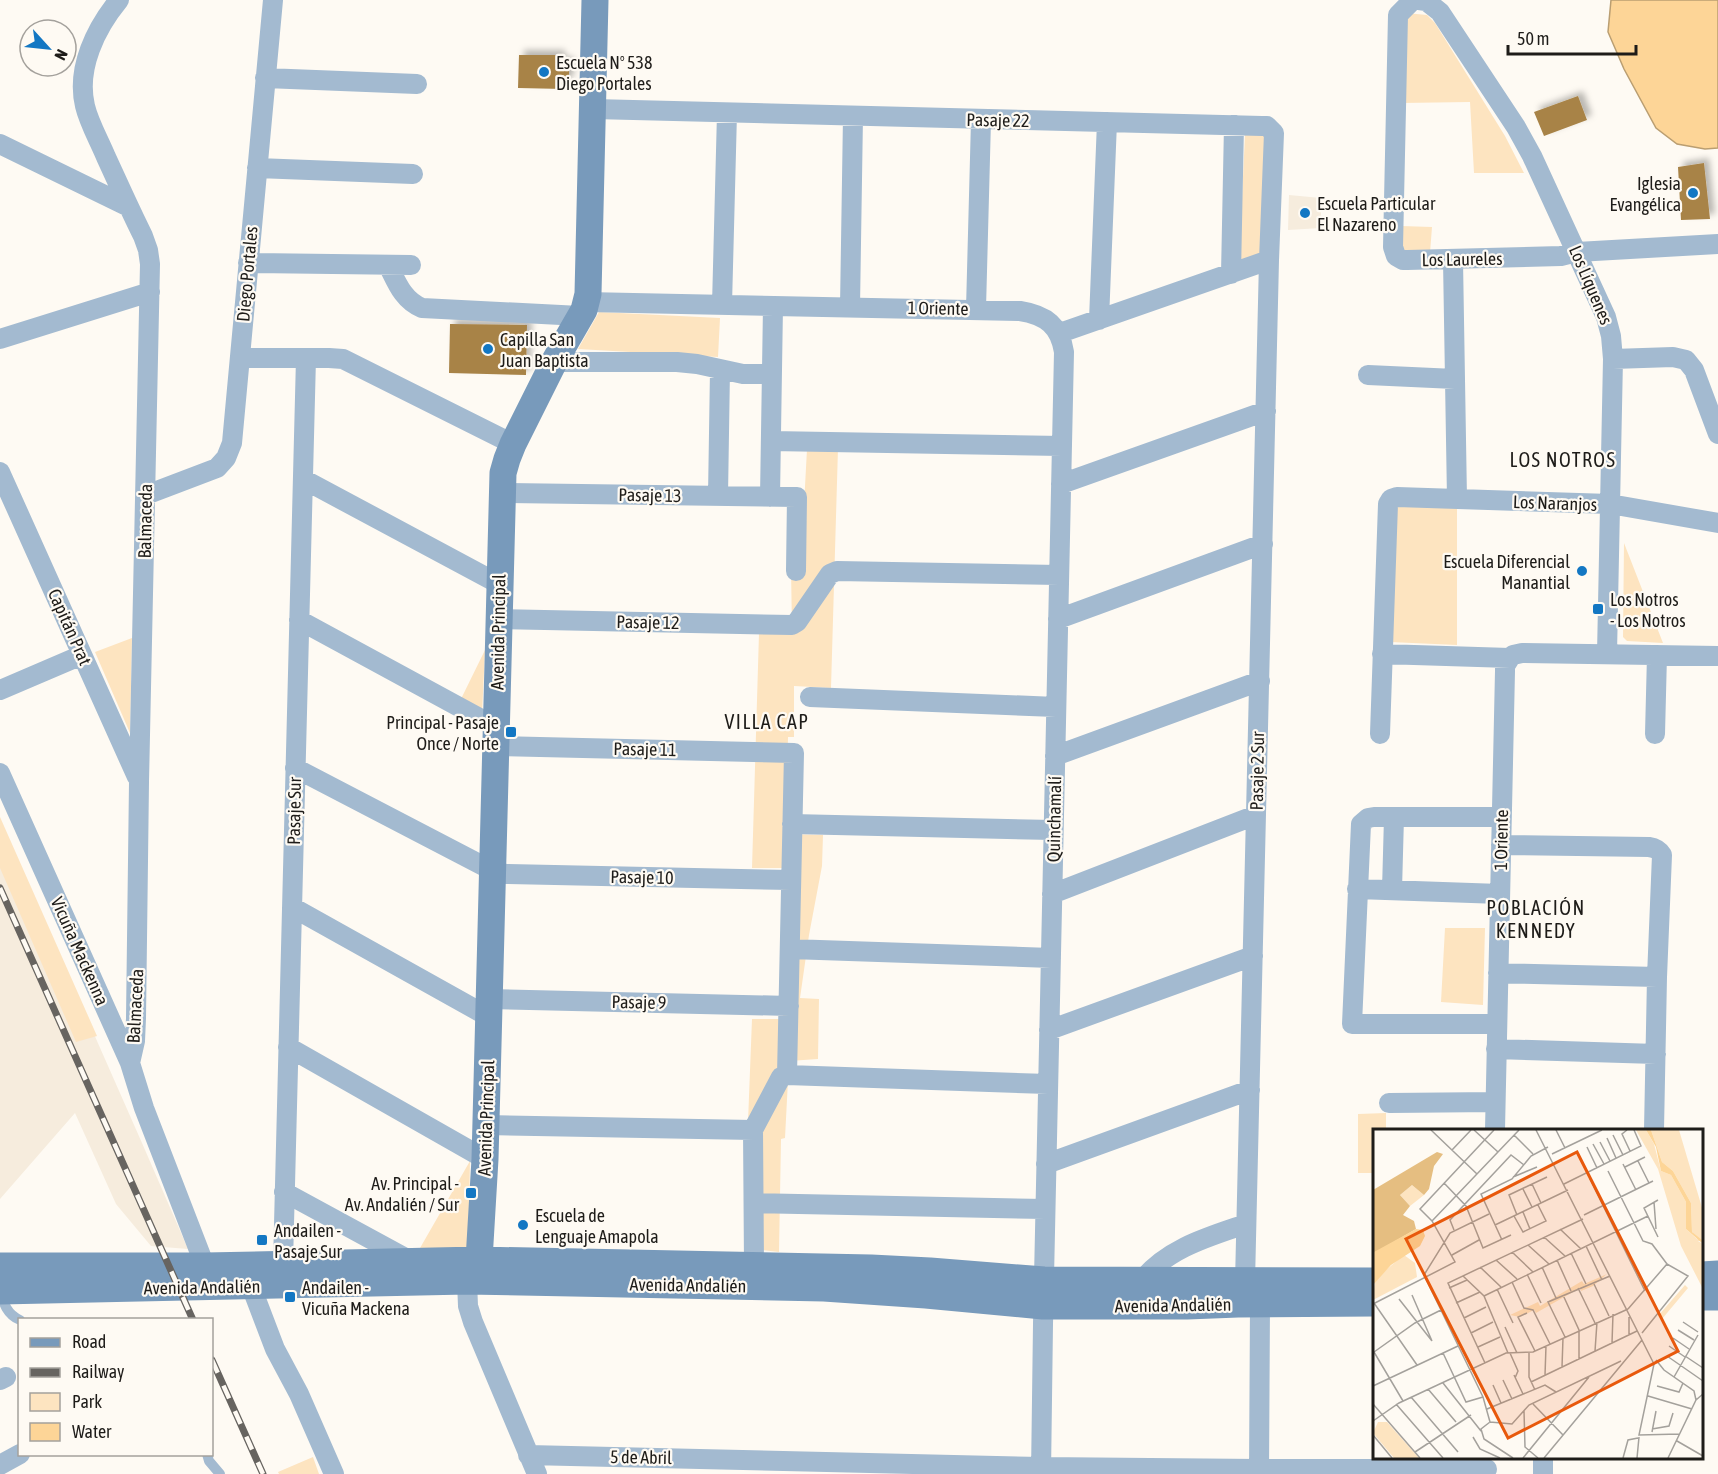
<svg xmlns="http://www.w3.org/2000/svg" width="1718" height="1474" font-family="'Asap Condensed',sans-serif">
<defs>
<filter id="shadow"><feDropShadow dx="5" dy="-5" stdDeviation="3" flood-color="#0004"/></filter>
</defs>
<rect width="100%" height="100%" fill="#fefaf3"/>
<path fill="#f6ecdd" d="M1289 195 1321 198V228L1288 230Z
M0 821 142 1143 188 1249 151 1246 116 1204 75 1113 0 1199Z"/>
<path fill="#fde4c0" d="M1406 13 1427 15 1435 23 1505 136 1524 173H1474L1470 102 1401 103Z
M1262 133 1269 140 1264 253 1239 262 1245 135Z
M1401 226 1432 227 1430 253 1400 250Z
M599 312 720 318 718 357 578 349Z
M838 448 831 688 794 686V737H788L786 834 823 835 822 866 809 935 800 998 819 999 818 1059 789 1061 785 1138 781 1139 779 1252 762 1250 748 1122 752 1019H783V868H752L759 633 792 631 790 505H804L807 449Z
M1393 504 1457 507V645L1390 642Z
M1624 543 1663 643 1627 641 1623 637Z
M132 638 130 733 95 652Z
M485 650 482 714 460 701Z
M0 817 97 1036 76 1042 0 868Z
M1445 928H1485L1483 1005 1441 1002Z
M1386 1113V1130H1374V1173H1358V1114Z
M470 1161 468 1253 416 1255Z
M313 1457 319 1474H279L278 1472Z"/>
<path fill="#fdd597" stroke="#ba9e71" stroke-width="1.5" d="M1611 0H1718V148L1705 149 1677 144 1656 128 1624 69 1608 32Z"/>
<path fill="#a88347" filter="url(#shadow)" d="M519 55H560V62H569V81H564V89L518 88Z
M1578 96 1587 120 1544 136 1534 112Z
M1704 163 1710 219 1681 220 1678 167Z
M450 324 527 325 526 375 449 373Z"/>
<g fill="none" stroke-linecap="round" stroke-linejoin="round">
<path stroke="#a3bad0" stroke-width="10" d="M2 1291C2 1303 8 1315 20 1320
M207 1454 209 1461 220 1474"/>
<path stroke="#a3bad0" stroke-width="20" d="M119 0C96 28 76 68 85 106 89 123 99 140 106 157 118 183 130 210 143 236L148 250 150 264 139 782 136 1018 135 1041 130 1063
M1413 0 1398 15 1393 247 1396 256 1403 260H1407L1561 256 1577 252 1718 244
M1419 0 1426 1 1440 12 1516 127 1532 156 1606 317 1611 336 1613 359 1607 654
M265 78 417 84
M593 109 1262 126H1267L1274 133 1269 260 1245 1282
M0 144 129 207
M257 168 413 174
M1453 260 1457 499
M248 263 411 265
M388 265C397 283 403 300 422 308L580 316
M1231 274 1234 125
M586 302 1020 311C1046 315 1060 326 1064 352L1043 1324 1041 1474
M722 305 727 113
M850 307 853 116
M976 309 981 120
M1099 320 1107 122
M1060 333 1269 260
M0 339 150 292
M240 358H329L343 359 513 444
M1613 359 1673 357 1686 360 1694 370 1718 434
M554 362H677L697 364 743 374H771
M1368 375 1455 379
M771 441 1062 446
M0 472 137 777
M303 479 499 584
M1061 484 1266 411
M502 493 797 497 796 571
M146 495 217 468 226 458 232 443 273 0
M718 496 720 370
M770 497 773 306
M498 619 792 625 797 622 830 574 837 571 1059 575
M1058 619 1263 544
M299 620 496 727
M1382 654 1510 658 1513 655 1522 653 1718 656
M0 690 82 655
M810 697 1056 707
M1380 734 1388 504 1391 499 1397 497 1610 504 1718 523
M1655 734 1657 655
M496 746 794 753 787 1075
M1055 756 1260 681
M295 768 493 871 506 874 791 880
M0 773 130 1063 144 1108 205 1266
M792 824 1053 830
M1501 845 1649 847C1656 848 1659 850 1662 855L1657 977 1654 1130
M1357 889 1500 894
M1392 890 1394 817
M1052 894 1256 815
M292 907 489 1017
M790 949 1051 958
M1498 973 1657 977
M489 999 789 1006
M1497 1024H1352L1361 824 1368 818 1374 817H1501
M1049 1030 1253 956
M288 1047 485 1159
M1496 1049 1656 1054
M1389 1103 1495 1102
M486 1125 753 1130
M1495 1130 1505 671V666L1510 658
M1046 1164 1250 1090
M284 1192 411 1261
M754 1203 1045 1209
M283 1264 306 358
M754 1265 753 1130 781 1077 787 1075 1048 1084
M467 1281 468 1306 473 1322 537 1474
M1141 1281C1168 1248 1208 1237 1246 1224
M251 1286 275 1349 299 1394 334 1474
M0 1380 6 1377
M528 1455 1041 1467 1259 1469H1487
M0 1465 20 1454
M1259 1474 1260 1304
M1543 1474V1458"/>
<path stroke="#789abb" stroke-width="27" d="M0 1266H205L479 1260 871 1268 930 1271 1044 1280 1374 1281
M471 1275 479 1260 485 1159 503 473 507 459 513 444 554 362 584 310 588 294 595 0
M1702 1275 1718 1274
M0 1291 467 1281 824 1288 926 1295 1043 1306H1187L1238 1304 1374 1303
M1702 1297H1718"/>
<g stroke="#676460" stroke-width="7">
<path id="rail" d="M0 888 193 1320
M212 1360 263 1474"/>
</g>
<use href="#rail" stroke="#fefaf3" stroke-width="4.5" stroke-dasharray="14" stroke-linecap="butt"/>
</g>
<g fill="#1377c3" stroke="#fefaf3" stroke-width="2">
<circle cx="544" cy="72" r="6"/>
<circle cx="1693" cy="193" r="6"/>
<circle cx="1305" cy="213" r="6"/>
<circle cx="488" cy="349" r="6"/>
<circle cx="1582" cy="571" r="6"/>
<rect x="1592" y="603" width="12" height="12" rx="3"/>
<rect x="505" y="726" width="12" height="12" rx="3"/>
<rect x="465" y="1187" width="12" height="12" rx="3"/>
<circle cx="523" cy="1225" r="6"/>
<rect x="256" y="1234" width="12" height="12" rx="3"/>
<rect x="284" y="1291" width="12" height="12" rx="3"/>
</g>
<g text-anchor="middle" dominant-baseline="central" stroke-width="4.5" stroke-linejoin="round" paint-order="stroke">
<g font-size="18" fill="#1e1c19" stroke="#fefaf3" text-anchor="start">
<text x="556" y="62">Escuela Nº 538<tspan x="556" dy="21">Diego Portales</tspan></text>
<text x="1681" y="183" text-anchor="end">Iglesia<tspan x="1681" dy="21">Evangélica</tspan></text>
<text x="1317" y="203">Escuela Particular<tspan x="1317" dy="21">El Nazareno</tspan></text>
<text x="500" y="339">Capilla San<tspan x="500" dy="21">Juan Baptista</tspan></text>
<text x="1570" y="561" text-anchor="end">Escuela Diferencial<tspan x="1570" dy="21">Manantial</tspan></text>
<text x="1610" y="599">Los Notros<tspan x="1610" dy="21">- Los Notros</tspan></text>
<text x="499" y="722" text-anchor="end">Principal - Pasaje<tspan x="499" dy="21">Once / Norte</tspan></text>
<text x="459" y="1183" text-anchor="end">Av. Principal -<tspan x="459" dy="21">Av. Andalién / Sur</tspan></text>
<text x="535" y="1215">Escuela de<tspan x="535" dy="21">Lenguaje Amapola</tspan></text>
<text x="274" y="1230">Andailen -<tspan x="274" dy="21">Pasaje Sur</tspan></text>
<text x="302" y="1287">Andailen -<tspan x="302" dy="21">Vicuña Mackena</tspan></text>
</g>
<g font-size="18" fill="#1e1c19" stroke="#fefaf3">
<text transform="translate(998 120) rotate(1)">Pasaje 22</text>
<text transform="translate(1462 259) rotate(-1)">Los Laureles</text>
<text transform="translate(247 274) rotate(-85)">Diego Portales</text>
<text transform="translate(1591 285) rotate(67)">Los Líquenes</text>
<text transform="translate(938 308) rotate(1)">1 Oriente</text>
<text transform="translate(650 495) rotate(1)">Pasaje 13</text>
<text transform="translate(1555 503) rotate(2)">Los Naranjos</text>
<text transform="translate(145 521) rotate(-89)">Balmaceda</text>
<text transform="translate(648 622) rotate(1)">Pasaje 12</text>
<text transform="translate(70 627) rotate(66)">Capitán Prat</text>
<text transform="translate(498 632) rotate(-89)">Avenida Principal</text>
<text transform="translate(645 749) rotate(1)">Pasaje 11</text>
<text transform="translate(1257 771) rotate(-89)">Pasaje 2 Sur</text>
<text transform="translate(294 811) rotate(-89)">Pasaje Sur</text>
<text transform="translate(1054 819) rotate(-89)">Quinchamalí</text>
<text transform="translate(1501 840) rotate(-89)">1 Oriente</text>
<text transform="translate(642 877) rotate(1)">Pasaje 10</text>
<text transform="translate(80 951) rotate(66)">Vicuña Mackenna</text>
<text transform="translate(639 1002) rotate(1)">Pasaje 9</text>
<text transform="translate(135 1006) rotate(-87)">Balmaceda</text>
<text transform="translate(486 1118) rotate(-88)">Avenida Principal</text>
<text transform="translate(688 1285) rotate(1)">Avenida Andalién</text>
<text transform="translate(202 1287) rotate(-1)">Avenida Andalién</text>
<text transform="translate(1173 1305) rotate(-1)">Avenida Andalién</text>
<text transform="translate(641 1457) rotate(1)">5 de Abril</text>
</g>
<g font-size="20" letter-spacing="1.5" fill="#1e1c19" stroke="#fefaf3">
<text x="1563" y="459">LOS NOTROS</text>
<text x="767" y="721">VILLA CAP</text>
<text x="1536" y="907">POBLACIÓN<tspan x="1536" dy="23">KENNEDY</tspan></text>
</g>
</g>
<g transform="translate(1373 1129)">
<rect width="330" height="330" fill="#fefaf3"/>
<path d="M263 1H273L281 15 288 42 298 46 313 73V100L325 111 319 103 318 74 300 42 289 33 278 1H306L330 82V112H325L330 115V160L308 117 285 40ZM39 56 51 66 37 77 27 66ZM31 126 42 134 44 148 0 171 2 150ZM234 145 220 157 208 162 207 159 163 184 161 181 147 188 137 186 165 173 167 177 209 152 211 155ZM312 156 315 159 289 190 285 187ZM5 293H14L46 329H21L0 304Z" fill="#fde4c0"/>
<path d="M64 23 70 25 61 37 56 60 51 66 39 56 27 66 37 77 30 86 41 92 43 100 0 125V61Z" fill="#e5be81"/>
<path d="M273 1H278L289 33 300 42 318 74 319 103 329 111 330 121 329 114 313 100V73L298 46 288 42 283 18ZM43 100 50 101 52 107 47 117 18 136 0 156 1 123Z" fill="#fdd597"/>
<path fill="none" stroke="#a4a19c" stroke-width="1.5" d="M58 1 104 45M101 1 125 23M163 1 281 235 266 306 307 305M183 1 192 19M254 1 249 5 257 22M141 6 160 25M240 6 250 26M234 9 243 29M227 13 237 32M220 15 231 35M214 18 224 39M79 21 98 1M179 25 229 1M265 32 276 54M250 35 263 61M252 38 272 28M235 42 270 112 279 115 294 135M140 48 164 38M217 50 272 162M71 54 93 77 110 119 138 106M159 55 168 74M191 55 268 17 261 1M150 60 159 78M281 73 283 100M150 83 157 100M144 86 136 66 174 48M211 86 280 52M141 87 150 103 173 92 165 76M59 92 146 1M122 96 195 61M187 100 208 120M81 101 77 91 138 26 151 36M171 108 192 127M285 108 271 79 285 71M129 111 108 65 139 50 158 27 175 18M155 116 176 135M213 117 229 151M139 123 160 143M198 124 213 155M79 126 106 111M123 131 144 150M184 131 198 162M107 138 128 158M169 138 183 169M154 145 168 174M51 146 110 268 117 293M51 146 77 104 116 85M90 147 111 167 135 224M139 153 151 179 160 181 177 215M221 155 236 187M76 159 94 151M205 159 222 194M124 160 140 194M39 166 59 212M190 166 206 201V230M111 167 275 87M26 170 59 212M1 174 44 236M83 174 107 163M0 175 82 133 59 92 47 80 121 1M255 180 294 135 315 147 269 204M154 184 145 188 162 222M91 189 113 178M310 193 325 203M132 198 144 224M305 201 321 211M98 204 120 193M256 206V188M192 208 175 173 237 147M300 209 316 220M239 214 240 185M296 217 312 228M105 218 127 208M222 222 224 193M1 223 42 194 68 181M1 223 30 272M70 224 93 273 110 268M137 224 145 242 142 249M156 224V248L162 261M294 227 330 252M312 227 330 239M283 231 291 241 321 262 323 271M112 234 75 154 210 90M189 238 190 209M141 246 150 265M172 246 173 217M301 248 325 206M130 251 139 270M158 253 264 202M70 254 108 302M120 256 128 274M0 257 85 217M284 257 306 263 310 254M55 260 83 293M275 267 319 280M38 268 85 323M0 275 47 329M23 275 70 329M160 275 190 306M114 280 172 256 183 263M151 282 152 318 165 329M0 292 26 274 133 224 160 223 255 180M117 293 139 295 156 276 248 232M117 293 108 300 111 310 140 329M279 300 296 297 300 284M279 303 283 282M0 306 19 329M100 308 107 320 127 329M304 312 330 327M42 323 98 286M150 329 216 248M171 329 269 211M250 329 255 311 265 309M264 329 266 308M295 329 323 271 330 265"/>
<path fill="#e8590c" fill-opacity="0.15" stroke="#e8590c" stroke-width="3" d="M204 23 305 222 135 309 33 110Z"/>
<rect width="330" height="330" fill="none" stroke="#1e1c19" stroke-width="3"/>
</g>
<rect x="18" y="1318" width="195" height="138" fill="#fefaf3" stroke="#a4a19c" stroke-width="1.5"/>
<rect x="30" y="1338" width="30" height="9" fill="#789abb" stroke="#a4a19c" stroke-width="1.5"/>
<text x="72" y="1348" font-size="18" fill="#1e1c19">Road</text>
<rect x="30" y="1368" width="30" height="9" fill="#676460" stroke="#a4a19c" stroke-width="1.5"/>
<text x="72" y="1378" font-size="18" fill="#1e1c19">Railway</text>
<rect x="30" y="1393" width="30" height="18" fill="#fde4c0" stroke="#a4a19c" stroke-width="1.5"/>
<text x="72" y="1408" font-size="18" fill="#1e1c19">Park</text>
<rect x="30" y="1423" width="30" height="18" fill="#fdd597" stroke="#a4a19c" stroke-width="1.5"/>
<text x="72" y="1438" font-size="18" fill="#1e1c19">Water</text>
<g transform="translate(48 48) rotate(117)"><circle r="28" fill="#fefaf3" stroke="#a4a19c" stroke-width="1.5"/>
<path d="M0-4.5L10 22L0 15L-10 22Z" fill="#1377c3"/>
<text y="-9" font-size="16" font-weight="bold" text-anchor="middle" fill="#1e1c19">N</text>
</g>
<path d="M1508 45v9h128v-9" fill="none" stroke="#1e1c19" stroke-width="3"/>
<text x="1517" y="45" font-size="18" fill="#1e1c19" stroke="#fefaf3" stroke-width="4.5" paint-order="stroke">50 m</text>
</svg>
